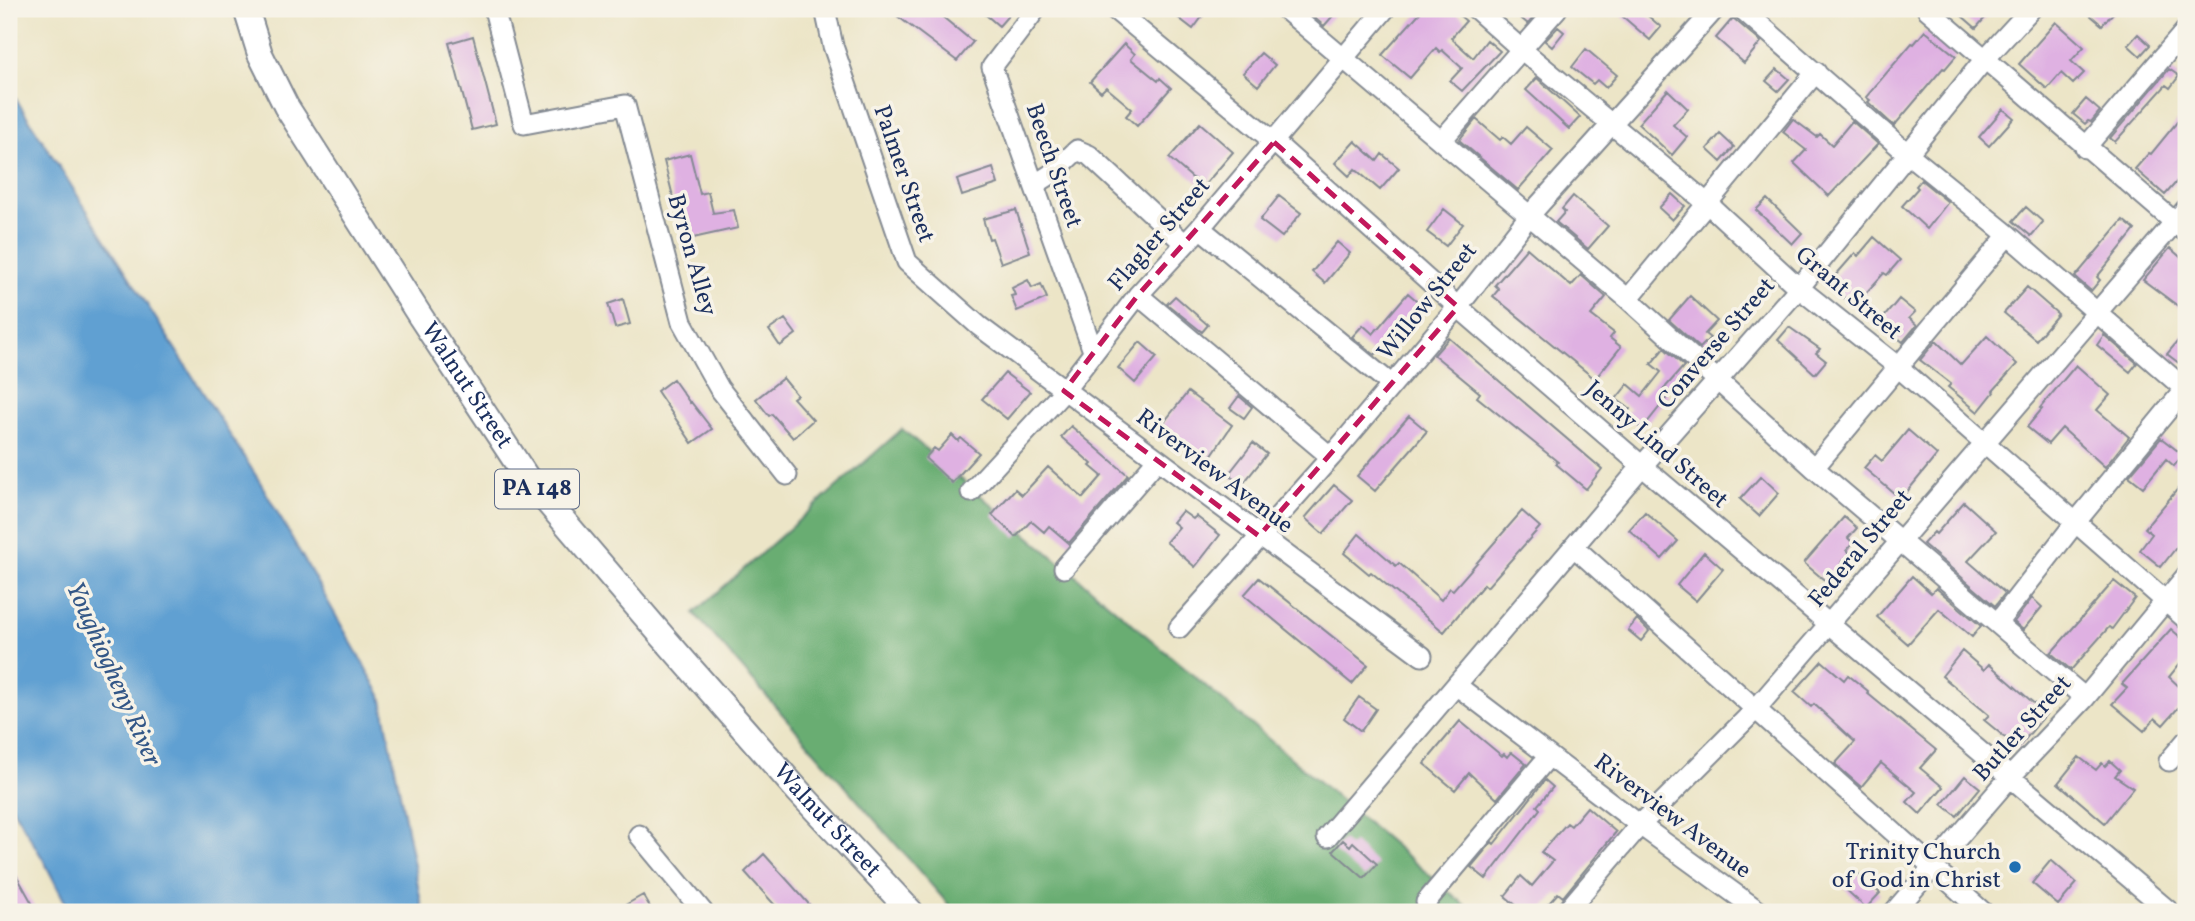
<svg xmlns="http://www.w3.org/2000/svg" width="2195" height="921" font-family="Vollkorn,serif">
<rect width="100%" height="100%" fill="#f7f3e8"/>
<filter id="ink" filterUnits="userSpaceOnUse"><feTurbulence type="fractalNoise" baseFrequency=".0143" numOctaves="2"/><feDisplacementMap in="SourceGraphic" scale="14" xChannelSelector="R" yChannelSelector="G"/><feConvolveMatrix kernelMatrix="1 2 1 2 8 2 1 2 1" color-interpolation-filters="sRGB"/></filter>
<filter id="wash" filterUnits="userSpaceOnUse"><feTurbulence type="fractalNoise" baseFrequency=".00686" numOctaves="4" result="noise"/><feDisplacementMap in="SourceGraphic" scale="28" xChannelSelector="R" yChannelSelector="G"/><feGaussianBlur stdDeviation="1.57" result="paint"/><feColorMatrix in="noise" values="0 0 0 0 0 0 0 0 0 0 0 0 0 0 0 0 0 1.4 0 .05"/><feComposite in="paint" operator="in"/></filter>
<g filter="url(#wash)">
<rect width="100%" height="100%" fill="#ece5c7"/>
<path fill="#69ad72" stroke="#426e68" stroke-width="2" d="M902 429 1473 912H955L694 613Z"/>
<path fill="#60a0d2" stroke="#3e6898" stroke-width="2" d="M9 88 260 482 381 695 423 912H70L44 861 9 802Z"/>
<g id="blocks">
<path fill="#dfb1e2" d="M888 9H933L973 42 957 61Z
M979 9H1014L999 26Z
M1167 9H1208L1193 29Z
M1304 9H1339L1324 26Z
M1423 9H1452L1466 21 1451 38 1473 58 1487 40 1500 51 1462 91 1450 81 1462 68 1442 50 1440 52 1436 48 1410 78 1382 55Z
M1510 9H1537L1539 11 1528 24Z
M1614 9H1640L1661 27 1650 40Z
M1954 9H1993L1976 28Z
M2083 9H2117L2102 25Z
M1733 18 1761 42 1744 63 1716 38Z
M2056 22 2084 47 2071 61 2084 73 2073 84 2061 73 2047 89 2019 64Z
M1558 27 1564 32 1552 47 1545 41Z
M1925 31 1956 56 1945 69 1943 68 1894 126 1868 102 1870 100 1866 97 1912 43 1914 44Z
M2138 34 2150 45 2140 56 2128 45Z
M473 36 496 124 472 130 449 43Z
M1124 44 1135 54 1131 59 1158 81 1160 78 1171 88 1137 126 1126 116 1132 109 1106 87 1101 92 1090 82Z
M1586 49 1617 75 1606 88 1597 80 1593 84 1572 67Z
M1261 53 1275 65 1258 86 1243 73Z
M1777 69 1789 79 1778 91 1766 81Z
M2169 69 2179 76 2170 88 2166 85 2115 142 2110 138Z
M1537 78 1580 117 1569 129 1526 90Z
M1668 90 1688 109 1673 125 1687 137 1672 155 1638 124Z
M2086 99 2100 111 2091 122 2088 121 2085 124 2073 114Z
M2003 109 2014 118 1989 146 1979 137Z
M2186 111V183L2180 178 2165 195 2135 169 2149 153 2151 154Z
M1476 119 1500 140 1503 137 1511 144 1526 127 1553 150 1518 190 1459 140Z
M1793 119 1817 137 1820 134 1832 145 1852 121 1878 144 1829 196 1794 163 1806 150 1783 132Z
M1200 123 1233 152 1203 187 1169 158Z
M1720 134 1734 147 1721 162 1707 149Z
M1355 141 1377 161 1382 154 1399 168 1380 190 1355 169 1349 176 1335 163Z
M690 154 700 194 708 192 713 213 734 210 738 228 684 240 664 161Z
M993 168 998 184 962 196 957 180Z
M1921 180 1948 202 1927 229 1902 206 1918 188 1916 186Z
M1672 194 1685 206 1672 220 1659 208Z
M1279 196 1301 213 1282 237 1260 220Z
M1573 196 1608 226 1588 249 1556 222 1565 212 1562 209Z
M1767 199 1802 233 1792 244 1756 210Z
M2026 207 2043 222 2031 236 2013 221Z
M1444 209 1463 224 1446 246 1427 232Z
M1016 210 1030 252 1001 263 992 238 989 239 983 219Z
M2123 220 2135 230 2097 277 2100 280 2091 291 2075 277Z
M1874 237 1900 260 1887 275 1884 273 1854 306 1828 284 1855 253 1858 256Z
M1337 242 1350 253 1325 283 1312 272Z
M1527 248 1571 286 1581 275 1606 297 1591 315 1614 333 1610 338 1621 347 1595 379 1493 296 1499 289 1495 285Z
M2170 248 2186 262V312L2143 280Z
M1028 280 1032 288 1041 284 1047 298 1017 311 1011 296 1015 295 1012 288Z
M2027 287 2058 314 2036 340 2004 313Z
M1408 293 1423 306 1399 334 1396 332 1375 355 1352 337 1363 325 1373 334Z
M1175 296 1208 325 1202 332 1167 304Z
M1690 296 1717 321 1705 334 1710 338 1700 348 1669 320Z
M623 299 630 324 615 328 608 304Z
M1899 299 1915 312 1909 318 1917 325 1903 342 1879 323Z
M785 319 796 334 780 346 769 330Z
M1789 327 1820 349 1816 353 1826 361 1815 374 1778 340Z
M2186 331V357L2180 364 2167 354Z
M2104 335 2137 363 2130 372 2097 345Z
M1987 336 2017 364 1993 391 1994 392 1978 412 1948 387 1951 384 1920 360 1936 341 1961 365Z
M1449 338 1602 469 1586 489 1556 464 1558 462 1477 397 1480 393 1434 355Z
M1140 342 1157 357 1135 383 1118 368Z
M1664 348 1684 366 1663 390 1669 395 1642 429 1625 415 1630 409 1616 399 1628 384 1642 396 1661 372 1651 364Z
M2076 365 2110 395 2097 410 2129 437 2105 467 2062 428 2048 444 2027 427 2042 409 2040 408Z
M1005 373 1030 392 1007 419 982 399Z
M783 378 797 395 793 398 813 420 793 438 772 414 769 416 756 399Z
M673 379 690 403 691 402 712 429 692 443 657 391Z
M1188 392 1232 425 1209 459 1161 426Z
M1239 396 1252 407 1244 418 1230 408Z
M1409 416 1427 431 1375 491 1357 476Z
M1071 426 1128 475 1069 543 1049 526 1044 532 1031 521 1016 537 992 515 1015 489 1022 495 1048 467 1083 498 1102 476 1090 466 1092 464 1061 437Z
M1908 430 1937 455 1901 499 1864 468 1875 455 1882 461Z
M952 435 958 441 961 438 979 453 952 483 925 458 934 448 938 451Z
M2161 438 2183 455 2174 466 2166 459 2143 487 2129 476Z
M1253 443 1267 454 1242 485 1231 477V471Z
M1761 476 1779 493 1759 516 1740 499Z
M2186 479V535L2161 567 2140 550 2152 534 2145 528Z
M1334 485 1352 500 1323 534 1305 518Z
M1964 502 1996 531 1968 561 2005 593 1995 606 1923 544 1934 532 1936 534Z
M1182 511 1193 519 1196 516 1220 535 1195 567 1166 542 1179 527 1173 522Z
M1522 511 1540 527 1487 587 1484 584 1444 632 1371 572 1369 574 1344 553 1359 534 1396 566 1399 563 1441 600 1450 588 1453 590Z
M1645 512 1678 541 1662 559 1629 530Z
M1844 517 1857 528 1848 538 1853 543 1847 550 1850 553 1841 564 1844 566 1829 584 1804 563Z
M1704 552 1723 569 1696 601 1677 585Z
M1912 576 1931 593 1936 588 1981 626 1972 637 1939 609 1908 644 1877 617Z
M1259 578 1368 665 1352 684 1244 595Z
M2114 581 2135 598 2112 629 2109 627 2071 670 2051 653Z
M2032 598 2042 607 2023 630 2014 622Z
M1637 619 1649 631 1641 641 1628 630Z
M2171 629 2186 642V656L2169 677 2186 693V715L2178 708 2163 725 2155 718 2144 731 2112 704 2127 688 2122 684Z
M1962 651 1984 670 1989 664 2046 714 2018 748 1984 720 1989 715 1942 676Z
M1822 661 1844 680 1848 675 1868 691 1867 693 1936 750 1920 768 1943 787 1920 814 1907 802 1916 792 1881 763 1861 787 1835 764 1855 742 1814 704 1811 707 1794 692Z
M1359 697 1376 709 1361 731 1344 718Z
M1460 721 1502 756 1504 754 1507 757 1511 752 1526 764 1497 799 1469 773 1455 790 1424 764Z
M2079 757 2096 770 2102 763 2105 766 2110 761 2120 770 2115 776 2133 788 2105 823 2058 783Z
M1965 776 1980 788 1957 816 1942 804Z
M1545 780 1553 787 1537 806 1540 809 1486 879 1471 867 1492 842 1494 844Z
M1587 807 1616 832 1563 897 1558 893 1541 912H1524L1505 896 1521 876 1532 886 1553 861 1541 852 1567 823 1571 826Z
M1343 840 1350 846 1353 842 1377 864 1364 878 1333 851Z
M764 854 816 912H781L745 872Z
M2051 860 2077 883 2058 905 2032 883Z
M9 862 37 912H9Z
M1855 871 1880 893 1866 908 1842 886Z
M643 895 653 912H613Z"/>
</g>
</g>
<g filter="url(#ink)">
<use href="#blocks" fill-opacity="0" stroke="#848a92" stroke-width="2"/>
<g fill="none" stroke-linecap="round" stroke-linejoin="round">
<g stroke="#848a92" stroke-width="23">
<path id="minor" d="M494 9 524 124 625 105 682 322 719 388 787 475
M825 9 833 46 907 262 979 326 1422 656
M1036 9 992 67 1093 351
M1114 9 1274 142 1458 307 1642 466 2170 912
M1285 9 1628 299 1814 468 2085 698
M1476 9 1521 49 1708 204 1799 288 1897 366 2186 619
M1742 9 1908 154 2008 235 2186 390
M1927 9 2186 232
M1441 141 1557 9
M2085 148 2186 30
M1034 185 1053 173 1077 150 1089 155 1185 244
M1200 228 1392 385
M1138 295 1331 457
M1628 299 1816 72
M1814 468 2008 235
M971 492 1064 391 1138 295 1200 228 1385 9
M1574 547 1983 912
M1064 568 1157 460
M1998 622 2075 523 2185 389
M1179 628 1331 457 1458 307 1529 216 1715 9
M1456 685 1640 825 1760 912
M2169 761 2186 741
M639 835 703 912
M1327 837 1642 466 1799 288 1984 60 2031 9
M1426 902 1549 756
M1566 912 1640 825 1755 710 2186 209
M1894 912 2011 776 2085 698 2186 576"/>
</g>
<g stroke="#848a92" stroke-width="28">
<g id="major">
<path id="s1" d="M246 9 260 54 286 106 420 316 527 478 663 637 798 791 911 912"/>
</g>
</g>
<use href="#minor" stroke="#fff" stroke-width="19"/>
<use href="#major" stroke="#fff" stroke-width="24"/>
</g>
</g>
<path fill="none" stroke="#c2185b" stroke-width="5" stroke-dasharray="14 9" stroke-linejoin="round" d="M1274 142 1458 307 1259 536 1064 391 1138 295Z"/>
<circle fill="#1f6fb2" stroke="#f7f3e8" stroke-width="2.5" cx="2015" cy="867" r="7"/>
<g text-anchor="middle" dominant-baseline="central" stroke-width="7" stroke-linejoin="round" paint-order="stroke">
<rect fill="#f7f3e8" stroke="#5d6a87" stroke-width="2" x="495" y="469.5" width="84" height="39" rx="5"/>
<g font-size="23" font-weight="bold" fill="#1b2f5e">
<text x="537" y="489">PA 148</text>
</g>
<g font-size="24" fill="#1b2f5e" stroke="#f7f3e8">
<text transform="translate(1053 166) rotate(71)">Beech Street</text>
<text transform="translate(903 174) rotate(71)">Palmer Street</text>
<text transform="translate(1160 235) rotate(-49)">Flagler Street</text>
<text transform="translate(691 255) rotate(74)">Byron Alley</text>
<text transform="translate(1848 294) rotate(40)">Grant Street</text>
<text transform="translate(1428 302) rotate(-51)">Willow Street</text>
<text transform="translate(1717 344) rotate(-49)">Converse Street</text>
<text stroke="none"><textPath href="#s1" startOffset="438">Walnut Street</textPath></text>
<text transform="translate(1656 445) rotate(41)">Jenny Lind Street</text>
<text transform="translate(1214 472) rotate(37)">Riverview Avenue</text>
<text transform="translate(1861 549) rotate(-50)">Federal Street</text>
<text transform="translate(2023 729) rotate(-48)">Butler Street</text>
<text transform="translate(1672 817) rotate(37)">Riverview Avenue</text>
<text stroke="none"><textPath href="#s1" startOffset="1004">Walnut Street</textPath></text>
</g>
<g font-size="24" fill="#1b2f5e" stroke="#f7f3e8" text-anchor="end">
<text x="2001" y="853">Trinity Church<tspan x="2001" dy="28">of God in Christ</tspan></text>
</g>
<g font-size="26" font-style="italic" fill="#335787" stroke="#f7f3e8">
<text transform="translate(113 674) rotate(66)">Youghiogheny River</text>
</g>
</g>
<rect width="2195" height="921" fill="none" stroke="#f7f3e8" stroke-width="35"/>
</svg>
